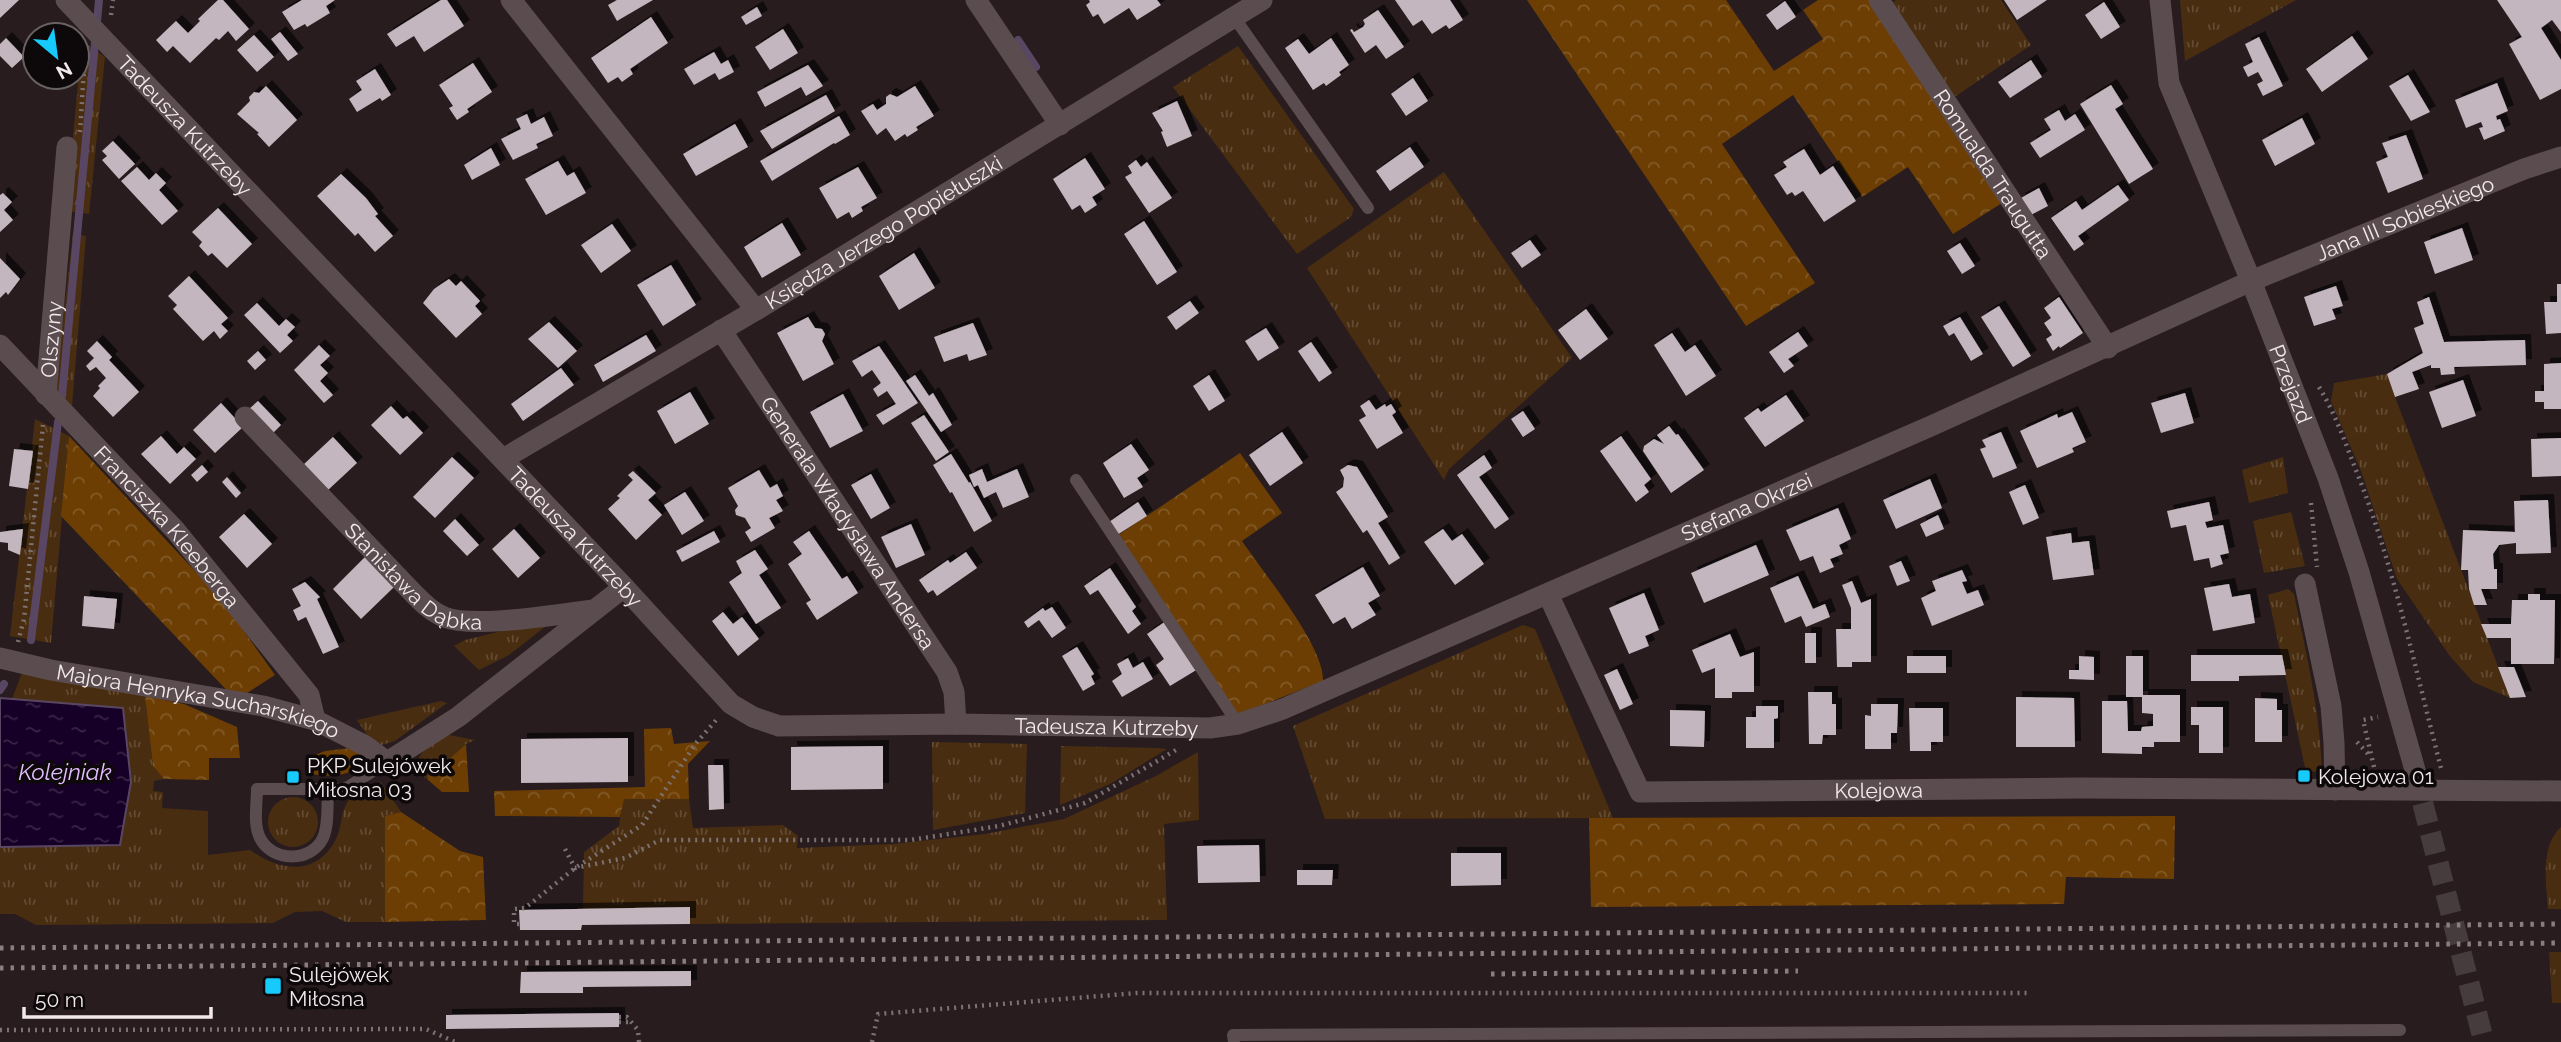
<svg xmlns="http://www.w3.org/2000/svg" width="2561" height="1042" font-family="Raleway,sans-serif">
<defs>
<pattern id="grass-tufts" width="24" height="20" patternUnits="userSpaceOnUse" patternTransform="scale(1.75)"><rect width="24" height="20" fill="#492d10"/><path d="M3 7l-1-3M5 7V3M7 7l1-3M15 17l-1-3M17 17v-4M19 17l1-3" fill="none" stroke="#644b33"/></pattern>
<pattern id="forest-crowns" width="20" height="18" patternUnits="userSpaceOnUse" patternTransform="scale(1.75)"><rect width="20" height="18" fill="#6c3e03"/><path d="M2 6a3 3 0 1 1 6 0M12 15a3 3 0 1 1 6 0" fill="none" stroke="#815a28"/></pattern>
<pattern id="water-ripples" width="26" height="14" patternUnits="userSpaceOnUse" patternTransform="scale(1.75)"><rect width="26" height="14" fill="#170027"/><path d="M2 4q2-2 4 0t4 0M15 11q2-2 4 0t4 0" fill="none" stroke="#392546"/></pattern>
<filter id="shadow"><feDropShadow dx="6" dy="-6" stdDeviation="0" flood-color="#0009"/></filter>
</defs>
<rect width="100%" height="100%" fill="#281c1e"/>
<path fill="url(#grass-tufts)" d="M1896 0H2001L2031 45 1953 98 1891 4Z
M2180 0H2296L2185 61Z
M82 41 105 57 89 214 66 211Z
M1238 46 1354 209 1351 217 1297 254 1173 87Z
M1444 172 1572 358 1449 469 1444 480 1307 268Z
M73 233 86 236 72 406 55 391Z
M2387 374 2395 397 2510 698 2473 682 2449 655 2397 579 2361 471 2331 401 2334 383Z
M35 419 69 436 51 643 10 636Z
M2283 457 2288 493 2249 503 2242 470Z
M2291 512 2305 566 2264 573 2253 521Z
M2288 589 2294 594C2306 653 2320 710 2322 771L2306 772 2268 595Z
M526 625 546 626 509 655 479 670 454 646 465 640Z
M1523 625 1535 629 1613 818 1325 819 1293 726Z
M23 670 145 696 153 766 164 779 154 781 153 791 163 792 162 808 208 855 250 850C280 872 318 877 337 837 342 826 340 813 348 801 355 793 371 788 381 782L401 812 385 816V922H346L322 911 295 912 273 923 36 925 15 914H0V847L120 845 123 708 12 699Z
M441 701 447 703 395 741 375 747 357 720Z
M449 735 475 740 466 744 427 779 414 771C419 750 430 743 449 735Z
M932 742 1027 744 1025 813 933 830Z
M1061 746 1157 748 1167 749 1110 784 1060 805Z
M1198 752 1199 820 1164 824 1167 920 690 924V907L583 909 584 852 619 826 623 799H689L693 828 783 825 798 836 797 848 893 844 985 834 1064 819 1156 776Z
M268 822a25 25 0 1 1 50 0a25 25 0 1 1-50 0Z
M2561 827V909H2548C2546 883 2540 846 2561 827Z
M2549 952H2561V1003H2552Z"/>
<path fill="url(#forest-crowns)" d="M1527 0H1726L1774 71 1823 39 1803 10 1818 0H1870L2002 203 1953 234 1908 167 1862 197 1793 95 1722 144 1815 283 1746 326Z
M69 436 221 599 275 675 236 700 61 516Z
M1240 453 1282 513 1242 541C1262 571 1325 647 1323 681L1237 715 1117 536Z
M145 696 184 704 237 727 240 758H209V780L164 779 153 766Z
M671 728 674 744 710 741 688 764 689 799H624L620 817 495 816 494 791 645 787 644 729Z
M466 744 469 792H442L427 779Z
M351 748 361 752 364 760C355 777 326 778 309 773L306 768 308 758 325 751Z
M401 812 460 851 483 857 486 920 385 922V816Z
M2175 816 2174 879 2066 877 2064 904 1591 907 1589 818Z"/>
<path fill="#492d10" d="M162 808 208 811V855H164Z"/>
<path fill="url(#water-ripples)" stroke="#594662" stroke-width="2" d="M0 698 123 708 131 782 120 845 0 847Z"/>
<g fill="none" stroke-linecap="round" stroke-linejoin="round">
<path stroke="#594662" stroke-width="8" d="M1018 40 1036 67
M62 396 99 0
M31 640 58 422
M0 690 4 684"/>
</g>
<path fill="#c3b6be" filter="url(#shadow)" d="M0 0H19L0 18Z
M218 0H223L249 29 236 41 228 31 219 40 216 38 190 63 173 46 167 52 156 40 176 21 188 33 200 21 198 19Z
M302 0H335L326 6 330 13 307 27 305 24 294 30 282 12Z
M441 0H447L464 26 424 52 414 36 396 47 387 34Z
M617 0H653L617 21 608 5Z
M1089 0H1157L1161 5 1137 20 1129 8 1104 24 1098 14 1093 17 1086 5 1090 2Z
M1395 0H1450L1463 20 1449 29 1446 25 1432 34 1422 20 1413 26Z
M2004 0H2047L2017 20Z
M2497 0H2561V32L2552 20 2541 28 2561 60V89L2540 100 2509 44 2522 37Z
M1785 1 1796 17 1777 30 1766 15Z
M2104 2 2120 27 2101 39 2085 15Z
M757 7 762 16 746 25 741 17Z
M1378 10 1404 47 1386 59 1376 45 1365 53 1350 30 1352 29 1354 32 1363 27 1365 24 1363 20Z
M651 17 668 43 630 69 633 74 622 82 618 77 608 83 591 58Z
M783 29 798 53 770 70 755 47Z
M280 32 298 54 288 61 271 39Z
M254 35 274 57 257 72 237 50Z
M2352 36 2368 59 2322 92 2306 69Z
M2259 37 2283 86 2263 96 2257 84 2263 81 2258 72 2248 77 2243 67 2253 62 2245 44Z
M6 38 24 57 12 68 0 56V44Z
M1331 38 1349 65 1339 72 1341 75 1326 86 1324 83 1313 90 1285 48 1298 39 1309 54Z
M714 52 721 64 728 60 734 72 719 80 715 73 694 85 684 69Z
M2031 60 2042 77 2010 98 1998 82Z
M473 63 492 92 467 109 469 112 457 120 449 108 453 106 439 85Z
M808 65 823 86 806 96 801 87 765 107 757 92Z
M375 69 391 95 382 101 380 98 357 112 349 99 362 90 356 81Z
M2408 75 2430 112 2411 121 2389 86Z
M1413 78 1428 101 1406 116 1391 94Z
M2497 83 2508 111 2496 116 2497 120 2500 119 2505 131 2484 140 2479 128 2483 127 2481 122 2466 128 2455 100Z
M2111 85 2123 104 2115 109 2153 169 2129 184 2080 104Z
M266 86 297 120 269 147 257 134 259 133 237 114 250 101 249 97 254 92 259 93Z
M915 86 934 116 916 127 918 130 907 137 905 134 895 141 886 128 877 135 861 111 873 104 877 110 886 104V97L890 94 897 97Z
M826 95 835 111 772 149 760 131Z
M1177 101 1192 136 1167 147 1161 132 1163 131 1152 113Z
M2059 110 2065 121 2075 114 2085 130 2040 158 2030 143 2051 130 2044 119Z
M527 114 531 124 544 117 553 136 536 144 538 148 513 160 501 139 521 129 516 119Z
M839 116 850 135 835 144 834 143 772 181 760 161Z
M2302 118 2315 144 2275 166 2262 140Z
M735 124 748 147 696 176 683 154Z
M2406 135 2423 179 2388 193 2376 162 2388 157 2382 143Z
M113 141 135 164 119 179 102 160 107 156 102 151Z
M1410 147 1424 167 1390 191 1376 171Z
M491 148 500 165 472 180 464 165Z
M1804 149 1820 175 1833 166 1856 201 1824 222 1803 191 1795 196 1792 192 1787 195 1774 175 1787 167 1783 162Z
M1085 158 1105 189 1092 197 1097 205 1085 213 1080 205 1072 210 1053 179Z
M1136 160 1141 167 1147 162 1172 198 1149 213 1125 177 1132 173 1128 166Z
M558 161 567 176 574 172 586 193 546 215 525 179Z
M137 167 149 180 156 173 166 183 159 190 178 211 162 225 121 181Z
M858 167 877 198 861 207 863 211 852 218 849 212 837 219 819 188Z
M341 174 366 198 378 214 375 216 393 236 375 252 358 233 355 236 317 196Z
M2118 185 2129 200 2078 236 2084 244 2074 251 2051 218 2076 201 2082 210Z
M2039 188 2048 206 2029 216 2019 199Z
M3 193 12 202 4 210 13 220 0 232V195Z
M218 208 252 244 227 268 212 253 208 256 199 246 202 242 192 232Z
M1144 221 1177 272 1157 285 1124 234Z
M782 223 801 255 762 278 744 247Z
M612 224 631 251 601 273 581 245Z
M2462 228 2473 260 2435 274 2424 242Z
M1530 240 1541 255 1522 268 1511 253Z
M1960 243 1975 266 1962 274 1947 251Z
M914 253 935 288 899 310 879 276Z
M0 258 20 279 8 295 6 292 0 298Z
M671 265 696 305 663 326 637 285Z
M189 276 228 318 221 324 228 331 220 339 214 331 203 341 173 309 177 305 168 296Z
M449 279 456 286 461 281 480 301 475 306 482 314 456 338 423 303 434 289Z
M2557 284H2561V333L2546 334 2544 302H2557Z
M2336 286 2343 306 2332 309 2336 319 2314 326 2304 297Z
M2059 297 2083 333 2060 348 2059 346 2053 351 2046 339 2052 335 2044 323 2051 318 2044 308Z
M2429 297 2444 342 2525 340 2526 365 2454 367 2455 374 2441 375 2440 368H2431V365L2412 372 2419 389 2395 397 2387 374 2423 353 2414 328 2424 324 2417 302Z
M1190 301 1199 313 1176 330 1167 317Z
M257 303 279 326 286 319 295 327 287 335 293 341 280 353 244 315Z
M1999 306 2031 356 2013 367 1981 317Z
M1586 309 1608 339 1580 360 1558 330Z
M808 317 815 328 822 329 825 334 822 341 834 364 803 381 777 333Z
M1960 317 1983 354 1971 361 1954 333 1949 336 1943 326Z
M549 322 577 351 558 368 528 339Z
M973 323 987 355 969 361 967 354 944 362 934 337Z
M1266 328 1279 348 1258 361 1245 341Z
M1798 332 1808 346 1788 359 1794 366 1784 373 1769 352Z
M1672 333 1685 352 1695 345 1716 376 1686 396 1654 345Z
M646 335 656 351 603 382 594 365Z
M97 341 112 357 109 360 139 392 113 417 93 396 100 388 98 386 106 378 96 367 90 371 86 366 94 358 87 351Z
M1311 342 1332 373 1319 382 1298 351Z
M319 345 330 356 320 365 328 373 320 381 333 395 324 403 294 370Z
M879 346 918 403 883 425 876 415 896 404 887 391 878 397 873 389 881 383 872 370 862 377 852 361Z
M258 351 266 360 255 370 247 361Z
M2561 363V409H2544V402H2535V391H2544V364Z
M561 368 574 385 523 421 511 404Z
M915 375 929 396 933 393 952 425 941 432 906 381Z
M1209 375 1225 401 1209 411 1193 386Z
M2463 380 2476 416 2442 428 2429 392Z
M690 392 709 424 675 444 657 411Z
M2185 393 2194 423 2161 433 2151 403Z
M843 394 863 431 830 448 810 412Z
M1786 395 1804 421 1765 447 1744 418 1758 408 1761 412Z
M1369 400 1376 410 1385 404 1386 407 1391 404 1396 412 1392 415 1403 433 1377 449 1359 420 1366 416 1360 406Z
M258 401 281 425 271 435 248 410Z
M221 403 243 427 215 453 193 430Z
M391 406 403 419 407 416 423 433 400 455 371 425Z
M1523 411 1535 429 1523 437 1511 419Z
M2072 412 2086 442 2072 448 2074 452 2037 468 2020 431 2057 414 2058 418Z
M924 415 949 452 936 461 911 423Z
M1669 426 1676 435 1678 434 1704 470 1671 493 1643 451 1644 446 1654 439 1664 444 1657 435Z
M1282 432 1303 463 1270 486 1249 455Z
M2001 432 2017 468 1993 478 1980 449 1986 447 1982 440Z
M161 436 177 454 184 447 196 459 170 484 141 454Z
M1621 436 1651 479 1644 485 1649 492 1636 502 1600 451Z
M333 437 357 463 327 491 303 465Z
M2561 438V476L2532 477 2531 439Z
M1131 444 1149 470 1137 478 1143 487 1124 498 1103 463Z
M14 449 33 451 28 489 9 486Z
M951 454 969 483 970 482 992 521 974 532 952 492 950 493 933 465Z
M1484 455 1492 468 1479 477 1509 519 1495 529 1457 475Z
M452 457 474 478 435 518 413 497Z
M202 465 208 472 197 482 191 475Z
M1348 465 1357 467 1388 517 1378 523 1400 558 1389 565 1367 530 1363 533 1336 492 1343 487 1344 478 1340 470Z
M982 469 987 482 1017 469 1029 497 1003 508 996 492 984 498 978 485 974 487 969 475Z
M759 470 770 488 777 484 783 496 776 500 783 511 769 518 775 528 751 542 745 532 751 528 745 518 736 515 735 510 738 506 728 488Z
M633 471 656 493 648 500 662 515 636 540 608 509 620 498 617 496 633 480 628 475Z
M871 474 890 508 871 519 851 485Z
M227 477 241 493 236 498 222 482Z
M1930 479 1942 508 1896 529 1883 500Z
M2025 485 2039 518 2023 525 2009 492Z
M685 492 704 521 682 535 664 505Z
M2548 500 2551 553 2516 554V543L2499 545 2493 554 2494 569H2497V589H2481L2487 605H2474L2469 589 2468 570H2461L2463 530 2515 532 2514 501Z
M1138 502 1147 516 1117 535 1109 522Z
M2209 502 2213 520 2205 522 2207 528 2223 525 2229 553 2220 555 2223 564 2211 568 2209 558 2194 561 2186 525 2171 528 2167 511Z
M1838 508 1851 539 1839 545 1843 554 1830 559 1834 567 1820 573 1813 556 1800 561 1786 530Z
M244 514 272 544 247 568 219 537Z
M1938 515 1944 529 1926 537 1920 524Z
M455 519 479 545 467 556 443 531Z
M911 524 925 555 896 568 881 537Z
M23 529 20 555 8 550V543L0 542V532Z
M514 529 540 558 518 578 492 549Z
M1443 529 1452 541 1462 534 1484 564 1455 585 1424 542Z
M714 531 720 542 682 562 676 551Z
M809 531 842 579 847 576 858 593 817 620 806 603 811 600 788 564 802 554 793 542Z
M2071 533 2072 543 2089 541 2094 575 2053 580 2046 537Z
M1756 545 1769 575 1704 603 1691 573Z
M755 550 768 569 759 575 781 608 756 624 729 582 742 573 736 561Z
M966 552 977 568 937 596 933 590 928 593 919 580 948 560 950 563Z
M365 557 394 587 361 619 333 589Z
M1901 561 1910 581 1897 586 1889 566Z
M1363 567 1380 596 1368 603 1376 615 1352 629 1345 617 1333 624 1315 595Z
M1110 568 1136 607 1132 611 1141 624 1128 634 1098 590 1090 595 1084 586Z
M1962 570 1967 581 1962 582 1967 594 1978 590 1984 605 1932 626 1921 598 1936 591 1932 581Z
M1798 576 1813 609 1825 604 1830 617 1806 627 1801 616 1785 623 1770 588Z
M1852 581 1861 603 1871 599V662H1852V667H1837L1836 629H1851V608L1842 585Z
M305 582 320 597 317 599 339 647 323 654 306 617 298 621 293 610 301 606 292 589Z
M2229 584 2232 597 2250 594 2255 623 2213 631 2204 588Z
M1644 593 1659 630 1645 636 1649 646 1629 654 1609 608Z
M2528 594H2540V600H2555L2554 664H2511V638H2487L2481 624H2511L2512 600H2528Z
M84 596 117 599 114 629 82 626Z
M1052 607 1066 628 1052 638 1039 620 1028 628 1024 622 1043 608 1045 611Z
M723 612 733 624 742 617 759 639 738 656 712 621Z
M1166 621 1198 669 1170 686 1156 665 1164 659 1147 634Z
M1805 633H1816V663H1805Z
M1730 634 1740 657 1754 652V692H1732V698H1715V668L1702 673 1692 650Z
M1077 647 1094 674 1091 676 1095 684 1083 691 1062 656Z
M2191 655H2282L2286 675 2239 676V681H2191Z
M1907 656H1946V673H1907Z
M2079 656 2094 657V680L2069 679V670H2079Z
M2126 656H2143V695H2180V742H2154V747H2142V754L2102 753V701H2127L2128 731H2141L2142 727 2153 726V714L2142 713V697H2126Z
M1128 658 1133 668 1143 662 1153 679 1122 697 1112 681 1122 674 1117 664Z
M2498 667H2514L2526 697 2510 698Z
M1617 669 1633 704 1620 710 1604 675Z
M1808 692H1832V704H1836V735H1823L1822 744H1809Z
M2016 697 2074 698 2075 747H2016Z
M2255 698 2277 699V710H2282V742H2255Z
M1871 704H1898L1897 733H1891V749H1865V715L1871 716Z
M1756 706H1778V718L1774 719V748H1746V717H1756Z
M2191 707H2223V753H2199V725H2191Z
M1909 708H1943V742H1931V751H1910Z
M1670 710 1705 711 1704 747 1670 746Z
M628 738V782L521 783V739Z
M883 746V789L791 790V747Z
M708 765H723L724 809 709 810Z
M1259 845 1260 882 1198 883 1197 846Z
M1451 853H1501V885L1451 886Z
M1297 870H1333L1332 885H1297Z
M690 907V924L582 925 581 930H520L519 910Z
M691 971V986L583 987V993H520L521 972Z
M619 1013V1027L446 1029V1015Z"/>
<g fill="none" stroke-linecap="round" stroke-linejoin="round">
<path stroke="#463b3d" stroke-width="21" stroke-dasharray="21 10" stroke-linecap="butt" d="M2415 773 2484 1042"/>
<path stroke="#7c7173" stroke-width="4.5" stroke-dasharray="2 5" stroke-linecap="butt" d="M111 15 113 0
M80 132 85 53
M2319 387C2335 413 2345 442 2356 470 2394 566 2415 668 2441 768
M2311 503 2317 567
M18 642 24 619 43 425
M2357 742 2371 757
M2374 767 2363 720 2378 717
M565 849 575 868 625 858 660 840H911L999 826 1085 803 1176 750
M519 924H514V909L525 908 575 868 642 825 696 743 718 718
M619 1017H627L638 1030 639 1042
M619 1022H631
M0 1030 426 1029 455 1042
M872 1042 878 1014 1137 993H2030"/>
<path stroke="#5b4d4f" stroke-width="12" d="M1234 17 1368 208
M1076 480 1238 724
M328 789C327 804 329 825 323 838 311 863 272 862 260 838 253 824 257 804 257 789H340L348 787 387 762
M1234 1042 1233 1035 2400 1030"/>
<g stroke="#5b4d4f" stroke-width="21">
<path id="s1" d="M66 0 624 587 731 704 753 717 779 726 956 724 1210 728 1238 724 1283 709 1931 426 2251 281 2524 169 2561 157"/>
<path d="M511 0 756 310"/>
<path d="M976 0 1060 125"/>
<path id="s2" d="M1879 0 2108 348"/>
<path id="s3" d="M721 330 947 672 954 692 956 724"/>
<path id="s4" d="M0 345 176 531 309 695 315 720"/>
<path id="s5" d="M46 395 67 147"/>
<path id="s6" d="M245 417 414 594C423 603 432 612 444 617 475 629 557 614 594 610"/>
<path id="s7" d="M503 459 756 310 1262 0"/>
<path d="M2305 584 2331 706 2334 743 2335 790"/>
<path id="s8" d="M1548 594 1640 792 2080 788 2561 791"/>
<path id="s9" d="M0 658 51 670 263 706 315 720 364 745 387 762 458 717 624 587"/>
</g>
<path stroke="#5b4d4f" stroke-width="21" id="s10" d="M2160 0 2169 83 2251 281 2328 478 2359 572 2415 770"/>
<path stroke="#897e80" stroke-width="5" stroke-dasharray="3.5 7" stroke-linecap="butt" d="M0 948 2561 924
M0 968 2561 943
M1491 974 1798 971"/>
</g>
<g fill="#16cafb" stroke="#0d0809" stroke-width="2.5">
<rect x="2297" y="769" width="14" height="14" rx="3.5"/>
<rect x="286" y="770" width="14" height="14" rx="3.5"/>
<rect x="264" y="977" width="18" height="18" rx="3.5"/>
</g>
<g text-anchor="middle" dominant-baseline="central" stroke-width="7" stroke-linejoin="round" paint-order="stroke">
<g font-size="21" fill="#f2e9eb" stroke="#0d0809">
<text stroke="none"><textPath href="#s1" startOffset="173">Tadeusza Kutrzeby</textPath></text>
<text stroke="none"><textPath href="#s2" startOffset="208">Romualda Traugutta</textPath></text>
<text stroke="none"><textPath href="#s1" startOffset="2753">Jana III Sobieskiego</textPath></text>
<text stroke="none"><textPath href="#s7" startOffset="443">Księdza Jerzego Popiełuszki</textPath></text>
<text stroke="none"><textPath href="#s5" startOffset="56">Olszyny</textPath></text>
<text stroke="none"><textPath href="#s10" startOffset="408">Przejazd</textPath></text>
<text stroke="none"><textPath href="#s1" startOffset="2034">Stefana Okrzei</textPath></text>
<text stroke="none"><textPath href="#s3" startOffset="231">Generała Władysława Andersa</textPath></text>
<text stroke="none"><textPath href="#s4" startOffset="247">Franciszka Kleeberga</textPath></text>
<text stroke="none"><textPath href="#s1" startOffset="740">Tadeusza Kutrzeby</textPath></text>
<text stroke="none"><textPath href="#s6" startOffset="236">Stanisława Dąbka</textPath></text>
<text stroke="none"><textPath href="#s9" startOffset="203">Majora Henryka Sucharskiego</textPath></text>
<text stroke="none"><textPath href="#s1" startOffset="1349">Tadeusza Kutrzeby</textPath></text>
<text stroke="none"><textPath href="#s8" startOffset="457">Kolejowa</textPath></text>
</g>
<g font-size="21" fill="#f2e9eb" stroke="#0d0809" text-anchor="start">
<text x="307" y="765">PKP Sulejówek<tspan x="307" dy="24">Miłosna 03</tspan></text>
<text x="2318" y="776">Kolejowa 01</text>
<text x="289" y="974">Sulejówek<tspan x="289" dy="24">Miłosna</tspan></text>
</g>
<g font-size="23" font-style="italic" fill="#e1bcfe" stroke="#0d0809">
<text x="65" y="771">Kolejniak</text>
</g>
</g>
<g transform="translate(56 56) rotate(151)"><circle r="33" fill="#0d0809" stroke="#696263" stroke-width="2"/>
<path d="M0-5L12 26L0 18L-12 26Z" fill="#16cafb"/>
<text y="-10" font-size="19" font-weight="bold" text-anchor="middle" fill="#f2e9eb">N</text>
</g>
<path d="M24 1007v10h187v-10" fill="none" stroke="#f2e9eb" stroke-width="3.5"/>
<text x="35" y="1007" font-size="21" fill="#f2e9eb" stroke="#0d0809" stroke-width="5" paint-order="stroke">50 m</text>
</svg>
